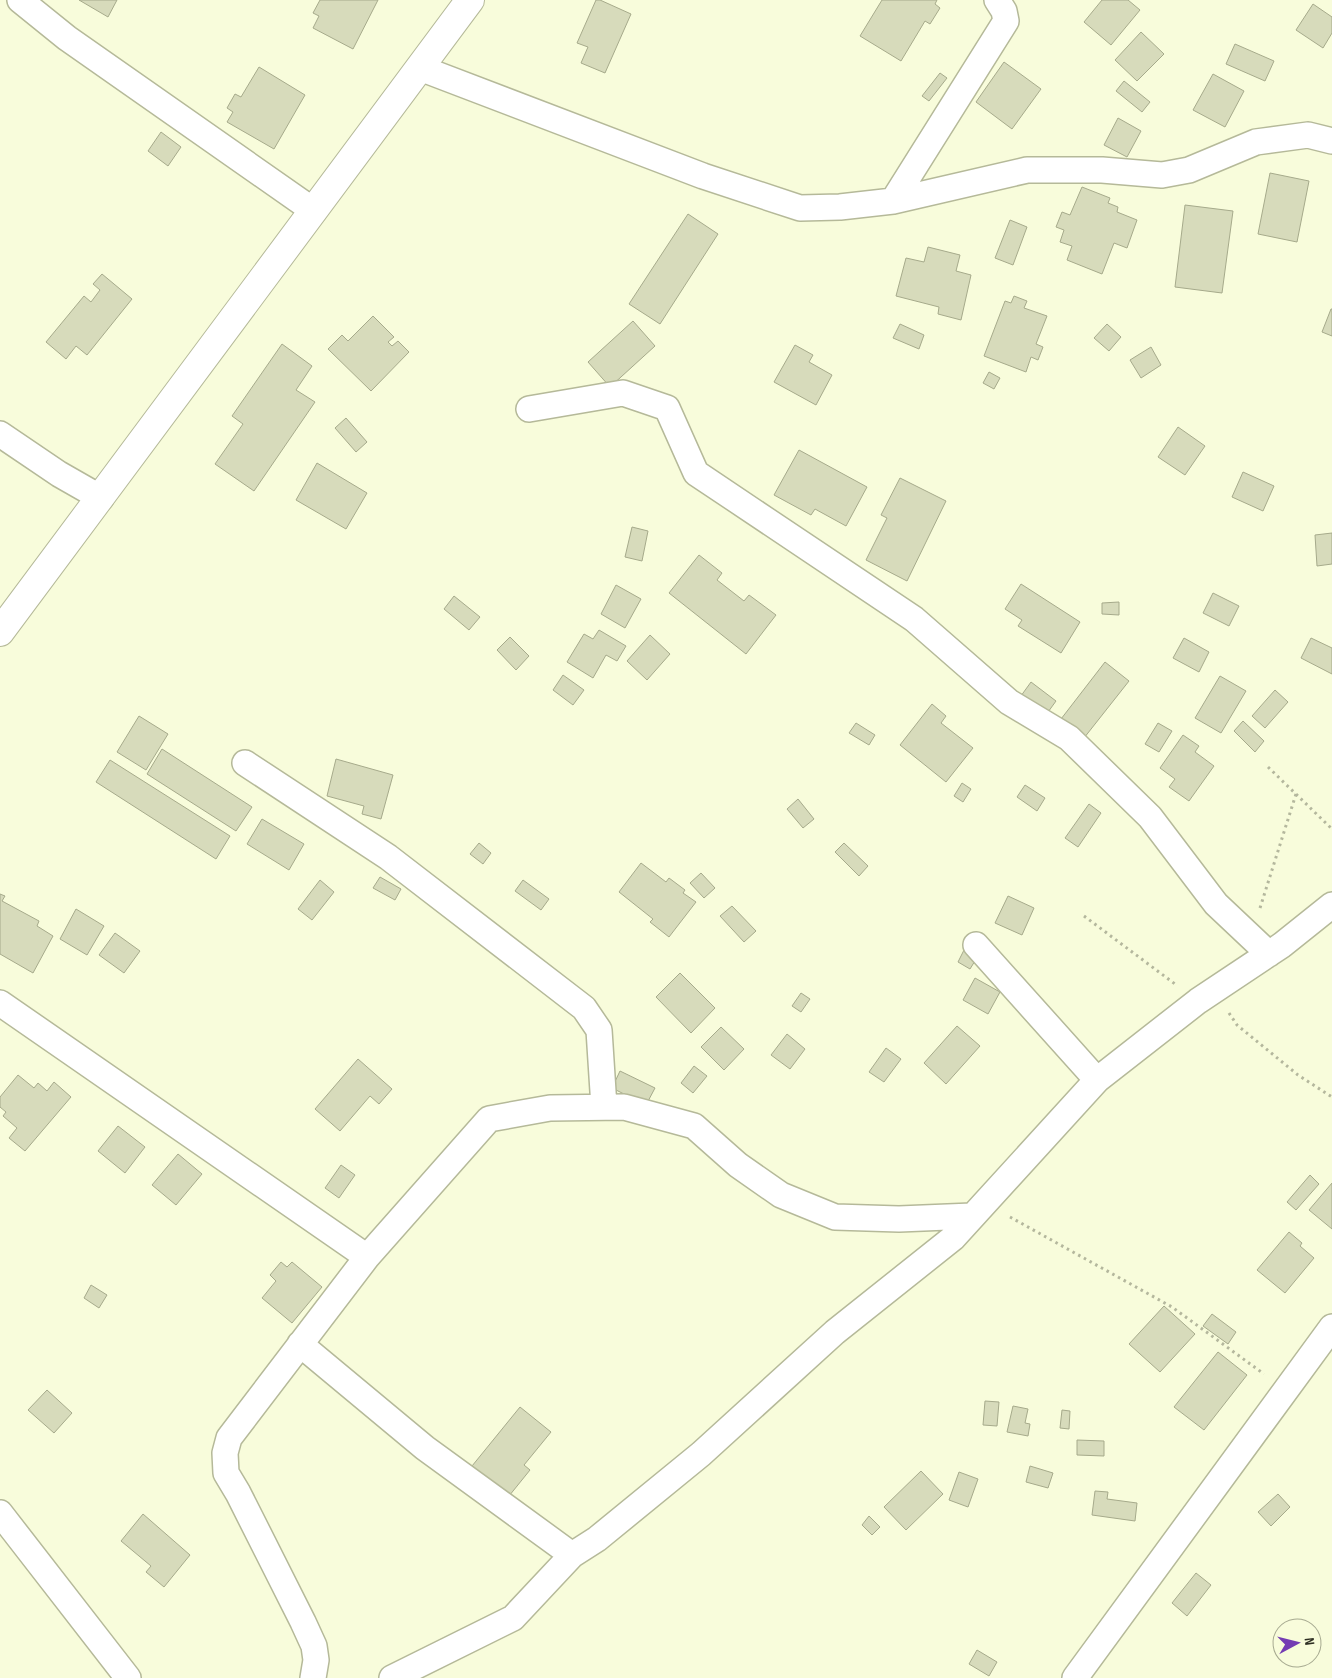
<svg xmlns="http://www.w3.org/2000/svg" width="1332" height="1678" font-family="'Sofia Sans Condensed',sans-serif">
<rect width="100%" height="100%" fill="#f8fcdb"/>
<path fill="#d7dbbb" stroke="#a6aa8b" d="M79 0H117L108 17Z
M320 0H378L353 49 313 28 319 16 313 13Z
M596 0H600L631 14 605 73 581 63 588 47 577 43Z
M882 0H937L935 4 940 8 930 24 925 21 901 61 860 36Z
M1102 0H1128L1140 10 1111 45 1084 22Z
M1313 4 1332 17V33L1323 48 1296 30Z
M1141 32 1164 54 1137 81 1115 60Z
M1235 44 1274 61 1265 81 1226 64Z
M1004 62 1041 89 1012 129 976 102Z
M259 67 305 95 274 149 227 122 233 112 227 108 235 94 241 97Z
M940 73 947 78 929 101 922 96Z
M1213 74 1244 91 1225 127 1193 110Z
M1124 81 1150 102 1142 112 1116 91Z
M1118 118 1141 131 1127 157 1104 145Z
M161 132 181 147 168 166 148 151Z
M1270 173 1309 181 1297 242 1258 234Z
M1082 187 1110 198 1108 203 1118 207 1117 212 1137 220 1127 248 1114 243 1102 274 1067 260 1072 246 1060 242 1064 230 1056 227 1062 212 1070 215Z
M1185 205 1233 211 1222 293 1175 287Z
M688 214 718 234 660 324 629 304Z
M1010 220 1027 227 1013 265 995 258Z
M928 247 960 255 956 271 971 275 961 320 938 314 939 307 896 296 906 258 924 262Z
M102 274 132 299 87 355 76 346 66 359 46 342 84 296 91 302 100 290 93 284Z
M1014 296 1027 301 1024 308 1047 316 1036 344 1043 347 1038 360 1031 357 1026 372 984 356 1005 301 1011 303Z
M1331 309H1332V336L1322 332Z
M373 316 394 337 388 342 392 346 398 341 409 352 371 391 328 349 342 335 348 341Z
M633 321 655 346 610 387 588 362Z
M900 324 924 335 919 349 893 338Z
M1107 324 1121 337 1109 351 1094 338Z
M282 344 312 366 296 390 315 402 254 491 215 464 243 424 232 416Z
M795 345 813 355 809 362 832 375 816 405 774 382Z
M1151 347 1161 365 1141 378 1130 360Z
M989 372 1000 378 994 389 983 383Z
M346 418 367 442 356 452 335 428Z
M1178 427 1205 446 1185 475 1158 457Z
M799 450 867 487 846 526 815 509 811 515 774 495Z
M317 463 367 493 346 529 296 500Z
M1243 472 1274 486 1263 511 1232 497Z
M900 478 946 501 907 581 866 560 887 518 881 515Z
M632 527 648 531 642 561 625 557Z
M1332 533V564L1317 566 1315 535Z
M699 555 722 573 717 580 744 601 749 595 776 615 746 654 669 593Z
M1021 584 1080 622 1061 653 1018 626 1022 620 1005 609Z
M616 585 641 599 625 628 601 614Z
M1213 593 1239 606 1229 626 1203 613Z
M454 596 480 617 469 630 444 609Z
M1119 602V615L1102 614V603Z
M599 630 626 646 617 661 606 655 593 678 567 662 584 634 593 639Z
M650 635 670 654 647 680 627 661Z
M510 637 529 656 516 670 497 650Z
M1184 638 1209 652 1199 672 1173 658Z
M1311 638 1332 648V674L1301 658Z
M1105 662 1129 681 1084 738 1061 719Z
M563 675 584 690 573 705 553 690Z
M1220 676 1246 691 1221 733 1195 718Z
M1031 682 1056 701 1043 719 1018 700Z
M1275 690 1288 702 1265 728 1252 716Z
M932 704 946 716 941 723 973 748 946 782 900 745Z
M139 716 168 734 146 770 117 752Z
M1243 721 1264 741 1255 752 1234 731Z
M856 723 875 735 869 745 849 733Z
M1158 723 1172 731 1159 752 1145 744Z
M1183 735 1199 746 1195 752 1214 766 1189 801 1169 787 1175 779 1160 768Z
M162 749 252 807 236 831 147 774Z
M336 759 393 775 381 819 362 814 364 806 327 796Z
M110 760 230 836 216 859 96 782Z
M962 783 971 789 963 802 954 796Z
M1025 785 1045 798 1037 811 1017 797Z
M798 799 814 819 803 828 787 809Z
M1089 804 1101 813 1078 847 1065 838Z
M262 819 304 844 289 870 247 844Z
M479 843 491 853 483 864 470 854Z
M844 843 868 866 859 876 835 852Z
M641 863 666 882 669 878 685 890 683 893 696 902 669 937 650 922 653 919 619 892Z
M701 873 715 888 704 898 690 883Z
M380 877 401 889 395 900 373 888Z
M320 880 334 892 312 920 298 909Z
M523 880 549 899 541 910 515 891Z
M0 894 5 896 2 901 39 921 37 926 53 936 33 973 0 954Z
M1008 896 1034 908 1022 935 995 923Z
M732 906 756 931 744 942 720 916Z
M76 909 104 926 87 955 60 939Z
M115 933 140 951 124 973 99 955Z
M965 948 978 956 970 969 958 962Z
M680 973 715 1008 691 1033 656 997Z
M975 978 1000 992 988 1014 963 1000Z
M801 993 810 999 801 1012 792 1006Z
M957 1026 980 1046 946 1084 924 1063Z
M721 1027 744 1049 724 1070 701 1047Z
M787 1034 805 1049 790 1069 771 1055Z
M886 1048 901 1059 884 1082 869 1072Z
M358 1059 392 1089 379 1104 370 1096 340 1131 315 1109Z
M694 1066 707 1076 693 1093 681 1083Z
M620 1071 655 1088 646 1105 612 1088Z
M18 1075 34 1088 38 1083 47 1091 54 1082 71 1097 25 1151 9 1138 17 1128 3 1116 6 1112 0 1107V1097Z
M118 1126 145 1147 125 1173 98 1151Z
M178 1154 202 1174 176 1205 152 1185Z
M341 1165 355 1175 339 1198 325 1188Z
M1310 1175 1319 1184 1296 1210 1287 1202Z
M1332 1183V1229L1309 1210Z
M1289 1232 1302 1243 1300 1246 1314 1258 1285 1293 1257 1270Z
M281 1262 287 1267 292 1262 322 1287 292 1323 262 1298 276 1281 270 1275Z
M91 1285 107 1295 99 1308 84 1298Z
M1164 1306 1195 1334 1160 1372 1129 1344Z
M1212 1314 1236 1332 1228 1344 1203 1326Z
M1218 1352 1247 1375 1204 1430 1174 1407Z
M47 1390 72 1413 54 1433 28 1410Z
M985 1401 999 1402 997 1426 983 1425Z
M1013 1406 1028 1409 1025 1423 1030 1424 1028 1436 1007 1432Z
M520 1407 551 1432 524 1465 530 1470 509 1496 472 1466Z
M1062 1410 1070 1411 1069 1429 1060 1428Z
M1077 1440 1104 1441V1456L1077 1455Z
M1030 1466 1053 1473 1048 1488 1026 1482Z
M921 1471 943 1494 906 1530 884 1507Z
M959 1472 978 1479 968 1507 949 1500Z
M1095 1491 1108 1492 1107 1499 1137 1503 1135 1521 1092 1515Z
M1278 1494 1290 1507 1271 1526 1258 1512Z
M143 1514 190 1555 164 1587 146 1572 151 1566 121 1541Z
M869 1516 880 1527 872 1535 862 1525Z
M1196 1573 1211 1585 1187 1616 1172 1603Z
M977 1650 997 1662 989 1676 969 1664Z"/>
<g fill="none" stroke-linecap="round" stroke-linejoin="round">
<g stroke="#b5b999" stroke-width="28">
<path id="street" d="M20 0 67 38 314 211
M420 68 703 176 800 208 840 207 893 201 1027 170H1102L1162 175 1189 170 1256 142 1308 135 1332 141
M893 201 1006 21 1004 11 997 0
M529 409 623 393 667 408 696 473 914 619 1009 702 1069 738 1150 817 1216 904 1269 954
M0 434 59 474 101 498
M245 763 388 857 584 1008 599 1030 604 1107
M976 945 1097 1080
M0 1003 367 1257
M300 1344 425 1448 572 1555
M0 1513 128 1678
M313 1678 316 1660 314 1646 303 1622 238 1493 226 1473 225 1453 229 1438 367 1257 489 1119 550 1108 624 1107 694 1126 738 1165 781 1195 835 1217 899 1219 972 1216
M392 1678 513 1618 572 1555 597 1539 701 1454 835 1332 953 1238 1097 1080 1198 1001 1282 945 1332 905
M1075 1678 1332 1327"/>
</g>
<g stroke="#b5b999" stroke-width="30">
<path id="secondary" d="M0 632 470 0"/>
</g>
<path stroke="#b4b79d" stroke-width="3" stroke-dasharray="2.5 4" stroke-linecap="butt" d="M1268 767 1332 829
M1260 908 1296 794
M1084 916 1175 984
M1229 1013 1237 1025 1298 1075 1332 1097
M1010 1217 1172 1307 1264 1374"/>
<use href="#street" stroke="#fff" stroke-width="25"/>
<use href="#secondary" stroke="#fff" stroke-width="28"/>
</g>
<g transform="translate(1297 1643) rotate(83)"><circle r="24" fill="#f8fcdb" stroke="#a7aa91"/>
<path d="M0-4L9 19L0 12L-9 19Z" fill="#743cb3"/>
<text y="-8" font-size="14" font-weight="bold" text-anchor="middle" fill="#2e2f23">N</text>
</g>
</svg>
